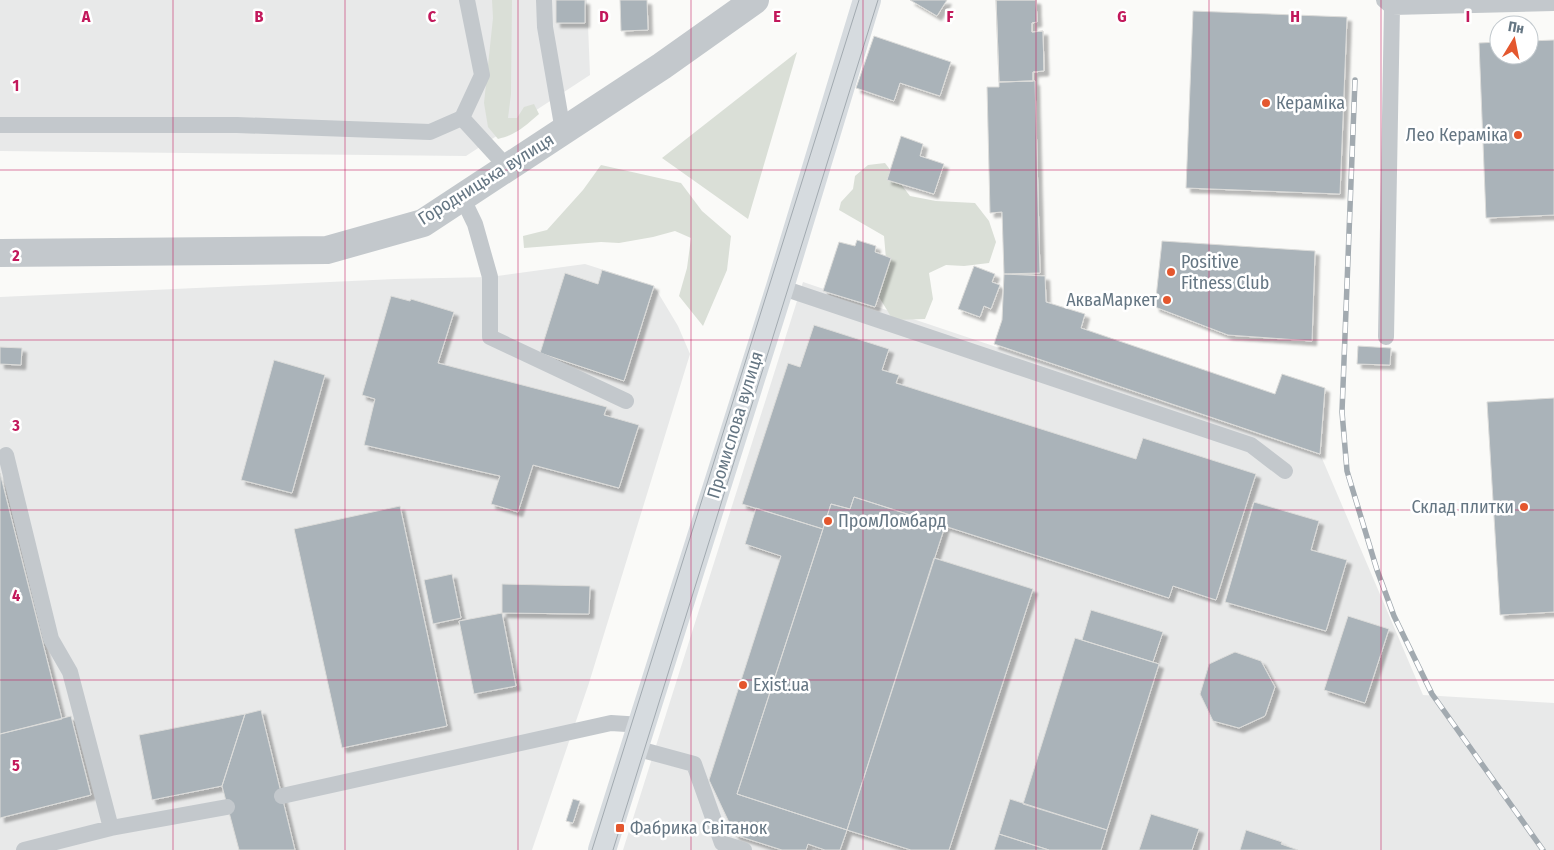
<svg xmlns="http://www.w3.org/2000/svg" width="1554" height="850" font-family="'Fira Sans Condensed',sans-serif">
<defs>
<filter id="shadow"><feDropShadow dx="4.5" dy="4.5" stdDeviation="1" flood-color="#0004"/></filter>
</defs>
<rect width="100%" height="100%" fill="#fafaf8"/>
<path fill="#e8e9e9" d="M0 0H587L590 75 466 156 0 151Z
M585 264 654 286 678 326 690 354 589 683 532 850H0V297L395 279 490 277Z
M803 282 1321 456 1423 695 1554 703V850H623Z"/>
<path fill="#dadfd7" d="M492 0H512L511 94 508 118H517L524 107 534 104 539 114C525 126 516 135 498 139L488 127 484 103 493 18Z
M797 52 748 219 662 158Z
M885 163 910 196 936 201 975 203 989 221 996 242 989 263 964 266 946 265 929 273 933 299 925 319 893 320 879 297 887 270 884 236 839 210 841 202 853 189 855 176 868 165Z
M601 165 681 183 702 211 731 236 727 270 703 326 679 296 687 268 691 238 675 231 653 237 619 243 601 242 524 248 523 236 547 230 583 190Z"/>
<path fill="#aab3b9" stroke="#dcdcda" filter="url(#shadow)" d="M556 0H585V23H556Z
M620 0H647L648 30 621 31Z
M910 0H947L937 16Z
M996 0H1036L1037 22 1032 23V32L1043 31 1044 71 1033 72V81L999 82Z
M996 0H1036L1037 22 1032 23V32L1043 31 1044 71 1033 72V81L999 82Z
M1193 11 1347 17 1340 194 1186 188Z
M874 36 951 62 940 96 900 83 894 101 856 88Z
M1554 40V215L1486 218 1479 43 1499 42V55H1529V41Z
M1035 81 1040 273 1004 274 1002 212 990 213 987 87H999V82Z
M901 136 923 144 920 156 944 164 934 194 887 180Z
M857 240 876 246 875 252 891 258 875 307 823 291 839 242 855 246Z
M1162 241 1315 251 1312 341 1228 335 1155 307Z
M974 266 995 274 992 282 1000 285 991 309 984 306 980 317 958 309Z
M602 270 654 286 624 381 540 353 565 273 598 284Z
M1004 274 1045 276 1046 302 1085 314 1081 328 1275 394 1282 374 1325 388 1320 454 994 344 1002 320Z
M391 296 410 301 411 299 454 312 438 363 607 407 604 415 639 425 619 488 533 465 518 512 491 504 500 476 364 445 375 399 362 395Z
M814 325 889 349 882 370 899 375 896 383 1136 459 1143 438 1256 474 1216 600 1173 586 1169 598 854 497 850 509 831 504 823 529 742 504 788 363 800 367Z
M1358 346 1391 348 1390 365 1357 364Z
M0 347 22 348 21 365 0 364Z
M274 360 325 375 292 493 241 480Z
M1554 398V612L1500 615 1487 402Z
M0 473 62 719 0 734Z
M854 497 945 526 847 830 737 794 831 504 850 509Z
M1254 502 1319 521 1311 550 1347 560 1326 631 1225 602Z
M400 506 447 726 342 748 294 529Z
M756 508 823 529 737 794 847 830 840 850H825L808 844 806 850H782L735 835 709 780 781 556 745 544Z
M934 558 1033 589 949 850H911L847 830Z
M452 574 461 618 433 624 424 580Z
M502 584 590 586 589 614 502 613Z
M1091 610 1163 632 1153 662 1082 640Z
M502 613 516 686 474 694 459 621Z
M1348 616 1389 629 1365 703 1324 690Z
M1075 638 1159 664 1107 830 1023 804Z
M1235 652 1261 661 1275 687 1265 716 1239 728 1213 721 1200 694 1209 664Z
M261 710 295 850H239L222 786 245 714Z
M245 714 222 786 152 800 139 735Z
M71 716 91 795 0 818V734Z
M573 799 580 801 573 823 566 821Z
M1010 799 1107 830 1101 850H1049L999 834Z
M1151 814 1199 829 1192 850H1139Z
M1246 830 1282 842 1281 844 1298 850H1240Z
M999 834 1049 850H994Z"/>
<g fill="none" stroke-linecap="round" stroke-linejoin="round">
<path stroke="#c3c8cc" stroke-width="16" d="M544 0 545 27 563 131
M1384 0 1392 7 1386 337
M1392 7 1554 3
M462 118 507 167
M0 125H237L430 132 462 118 482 75 467 0
M462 197 475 224 490 277V337L626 401
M780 287 1251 445 1285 471
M6 455 51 639 70 672 111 828
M635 748 694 764 722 843 744 850
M282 796 611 723 642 725
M24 850 111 828 227 807"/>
<path stroke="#c3c8cc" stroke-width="28" d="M0 253 327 250 423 223 662 66 755 0"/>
<path stroke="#d6dbdf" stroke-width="28" d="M602 850 780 287 867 0"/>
<path stroke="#a2aab0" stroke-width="1" d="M592 850 859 0
M613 850 878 0"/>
<g stroke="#a2aab0" stroke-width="5.5">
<path id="rail" d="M1355 80 1342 412 1347 471 1377 570 1394 616 1432 694 1543 850"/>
</g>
<use href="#rail" stroke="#fff" stroke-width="4" stroke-dasharray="11" stroke-linecap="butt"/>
</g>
<path fill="none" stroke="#c2185b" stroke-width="1" stroke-opacity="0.55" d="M173 0V850M345 0V850M518 0V850M691 0V850M863 0V850M1036 0V850M1209 0V850M1381 0V850M0 170H1554M0 340H1554M0 510H1554M0 680H1554"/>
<g fill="#e4572e" stroke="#fff" stroke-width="2">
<circle cx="1266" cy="103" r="5"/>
<circle cx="1518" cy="135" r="5"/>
<circle cx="1171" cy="272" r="5"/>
<circle cx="1167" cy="300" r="5"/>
<circle cx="1524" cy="507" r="5"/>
<circle cx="828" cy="521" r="5"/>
<circle cx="743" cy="685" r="5"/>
<rect x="615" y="823" width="10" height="10" rx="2.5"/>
</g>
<g text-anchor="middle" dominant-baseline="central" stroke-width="5" stroke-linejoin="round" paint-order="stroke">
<g font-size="18" fill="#657683" stroke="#fff" text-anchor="start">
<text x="1276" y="103">Кераміка</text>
<text x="1508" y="135" text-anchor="end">Лео Кераміка</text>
<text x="1181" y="262">Positive<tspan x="1181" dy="21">Fitness Club</tspan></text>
<text x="1157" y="300" text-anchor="end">АкваМаркет</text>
<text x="1514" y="507" text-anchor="end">Склад плитки</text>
<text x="838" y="521">ПромЛомбард</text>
<text x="753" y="685">Exist.ua</text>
<text x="630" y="828">Фабрика Світанок</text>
</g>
<g font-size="18" fill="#657683" stroke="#fff">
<text transform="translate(486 179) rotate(-32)">Городницька вулиця</text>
<text transform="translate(735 425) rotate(-73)">Промислова вулиця</text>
</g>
</g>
<g font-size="16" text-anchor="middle" font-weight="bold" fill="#c2185b" stroke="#fff" stroke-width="5" stroke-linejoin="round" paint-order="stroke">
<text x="86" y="22">A</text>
<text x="259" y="22">B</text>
<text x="432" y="22">C</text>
<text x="604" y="22">D</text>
<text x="777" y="22">E</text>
<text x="950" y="22">F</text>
<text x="1122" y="22">G</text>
<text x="1295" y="22">H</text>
<text x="1468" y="22">I</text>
<text x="16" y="91">1</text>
<text x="16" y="261">2</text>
<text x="16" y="431">3</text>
<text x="16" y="601">4</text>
<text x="16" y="771">5</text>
</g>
<g transform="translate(1514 40) rotate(10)"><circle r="24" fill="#ffffff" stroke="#c1c8cd"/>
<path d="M0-4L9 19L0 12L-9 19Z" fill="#e4572e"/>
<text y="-8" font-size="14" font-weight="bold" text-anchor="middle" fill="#657683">Пн</text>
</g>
</svg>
